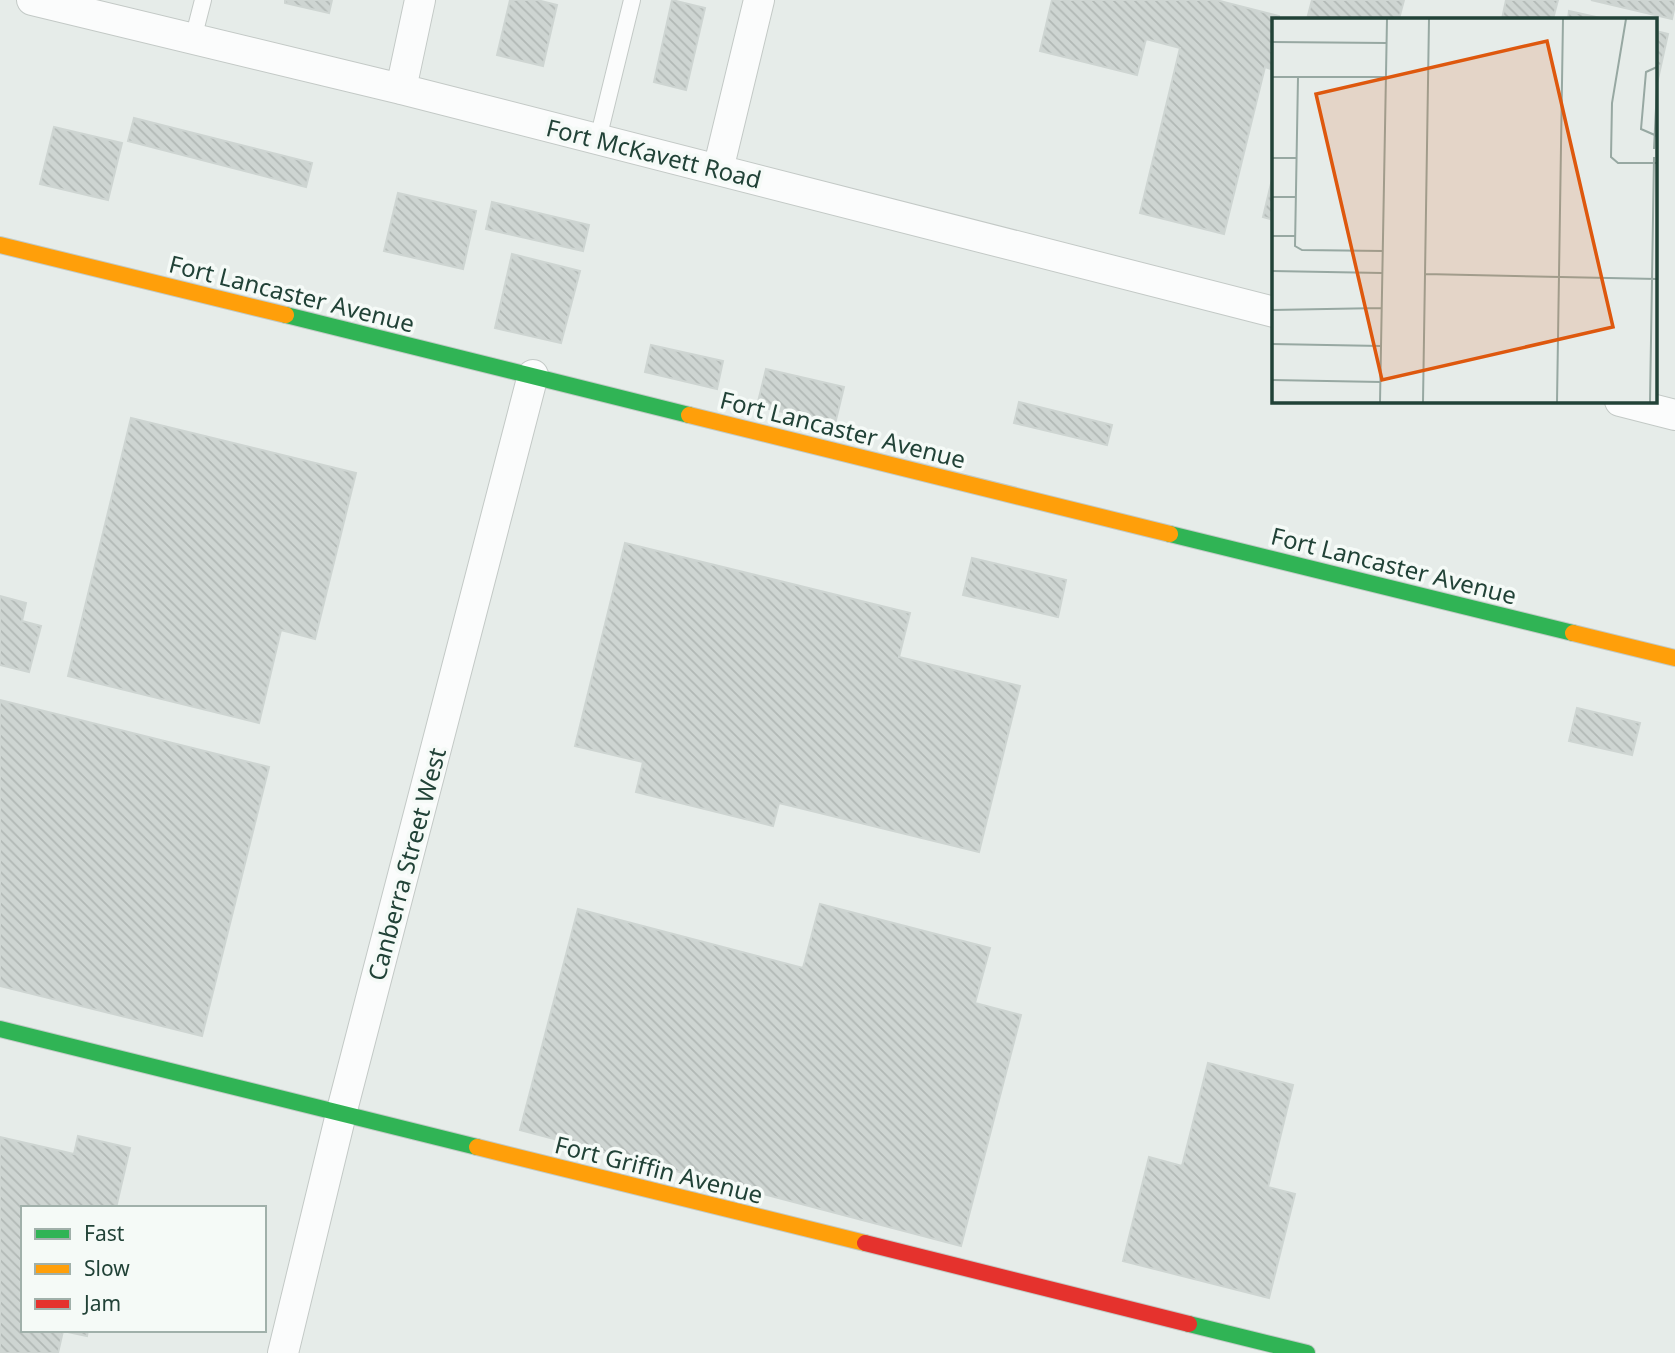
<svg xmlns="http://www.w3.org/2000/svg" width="1675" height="1353" font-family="'Noto Sans',sans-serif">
<defs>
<pattern id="building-back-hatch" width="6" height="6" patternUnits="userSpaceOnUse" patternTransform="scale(1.75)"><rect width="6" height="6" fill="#ced5d2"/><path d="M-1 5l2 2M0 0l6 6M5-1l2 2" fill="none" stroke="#b1b8b5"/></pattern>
</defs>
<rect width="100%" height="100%" fill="#e6ece9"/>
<path fill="url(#building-back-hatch)" stroke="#ced5d2" stroke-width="2" d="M285 0H332L329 13 285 3Z
M510 0H537L557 5 543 66 497 55Z
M672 0 705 8 686 90 654 82Z
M1052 0H1216L1279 16V19H1274V37L1271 51H1274V70L1265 67 1224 234 1140 213 1180 48 1146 39 1137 75 1040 51Z
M1312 0H1404L1399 19H1307Z
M1506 0H1558L1553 19H1502Z
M1591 0H1675V5L1672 19Z
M1569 11 1605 19H1568Z
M1656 31 1668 34 1656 88Z
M134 118 312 163 306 187 128 141Z
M54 127 122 143 108 200 40 184Z
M1274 171V220L1263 217Z
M398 193 476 211 463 269 384 251Z
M492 202 589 225 583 251 486 229Z
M512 254 580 271 561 343 495 328Z
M651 345 723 361 717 389 645 372Z
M766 369 844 387 835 424 757 406Z
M1019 402 1112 425 1107 445 1014 423Z
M131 418 356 473 315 639 281 630 259 723 68 676Z
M625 543 910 613 899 657 1020 686 979 852 779 803 773 826 636 792 643 762 575 746Z
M972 558 1066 580 1058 617 963 595Z
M0 596 26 603 22 621 41 626 29 672 0 665Z
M0 700 269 767 202 1036 0 986Z
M1577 708 1640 723 1632 755 1569 741Z
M820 904 990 948 975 1003 1021 1015 961 1246 520 1130 578 909 803 968Z
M1208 1063 1293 1085 1268 1187 1295 1194 1269 1298 1123 1261 1149 1157 1182 1166Z
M78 1136 130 1148 116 1208H23V1330H88L87 1336 63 1331 58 1353H0V1137L74 1154Z"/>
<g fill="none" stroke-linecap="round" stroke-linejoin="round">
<g stroke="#c3c9c6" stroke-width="18">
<path id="lane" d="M193 39 203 0
M598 139 632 0"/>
</g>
<g stroke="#c3c9c6" stroke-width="32">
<path id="street" d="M32 0 401 89 1274 312
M401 89 420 0
M718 170 759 0
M1620 401 1675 415
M283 1353 341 1114 533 375"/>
</g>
<g stroke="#c1cac6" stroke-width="18">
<path id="fast" d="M286 315 689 415
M1170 534 1573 633
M0 1029 477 1147
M1189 1324 1307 1353"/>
</g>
<g stroke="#c1cac6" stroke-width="18">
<path id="slow" d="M0 245 286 315
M689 415 1170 534
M1573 633 1675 658
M477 1147 865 1243"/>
</g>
<g stroke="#c1cac6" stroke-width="18">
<path id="jam" d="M865 1243 1189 1324"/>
</g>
<use href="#lane" stroke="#fbfcfc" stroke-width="16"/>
<use href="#street" stroke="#fbfcfc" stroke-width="30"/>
<use href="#fast" stroke="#30b455" stroke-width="16"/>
<use href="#slow" stroke="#ff9f0a" stroke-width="16"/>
<use href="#jam" stroke="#e5322d" stroke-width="16"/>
</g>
<g text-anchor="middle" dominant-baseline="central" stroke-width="7" stroke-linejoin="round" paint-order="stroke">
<g font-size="24" fill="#214237" stroke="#f5faf7">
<text transform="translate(654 153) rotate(14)">Fort McKavett Road</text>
<text transform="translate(292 293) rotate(14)">Fort Lancaster Avenue</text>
<text transform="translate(843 429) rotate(14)">Fort Lancaster Avenue</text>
<text transform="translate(1394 565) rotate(14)">Fort Lancaster Avenue</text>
<text transform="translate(406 864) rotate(-75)">Canberra Street West</text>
<text transform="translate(659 1169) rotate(14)">Fort Griffin Avenue</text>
</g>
</g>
<g transform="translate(1272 18)">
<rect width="385" height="385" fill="#e6ece9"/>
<path fill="none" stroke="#97a8a2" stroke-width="2" d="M354 1 340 85 339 139 346 145H385M0 24 115 25M385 49 374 54 369 111 385 118M0 59H115M26 59 23 228 30 232 111 233M382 131 385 70M0 140H25M0 179H24M0 218H23M0 253 110 255M153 256 385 261M0 292 109 290M0 326 109 328M0 362 109 364M108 384 115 1M151 384 157 1M285 384 291 1M378 384 382 139"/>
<path fill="#de580e" fill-opacity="0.15" stroke="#de580e" stroke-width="3.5" d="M275 23 341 309 110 362 44 76Z"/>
<rect width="385" height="385" fill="none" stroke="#214237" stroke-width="3.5"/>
</g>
<rect x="21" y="1206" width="245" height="126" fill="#f5faf7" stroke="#a0b0aa" stroke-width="2"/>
<rect x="35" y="1229" width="35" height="10" fill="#30b455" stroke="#a0b0aa" stroke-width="2"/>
<text x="84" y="1241" font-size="21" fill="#214237">Fast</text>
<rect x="35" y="1264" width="35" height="10" fill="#ff9f0a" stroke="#a0b0aa" stroke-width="2"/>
<text x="84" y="1276" font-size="21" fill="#214237">Slow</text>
<rect x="35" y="1299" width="35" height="10" fill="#e5322d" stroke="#a0b0aa" stroke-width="2"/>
<text x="84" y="1311" font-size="21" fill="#214237">Jam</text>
</svg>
